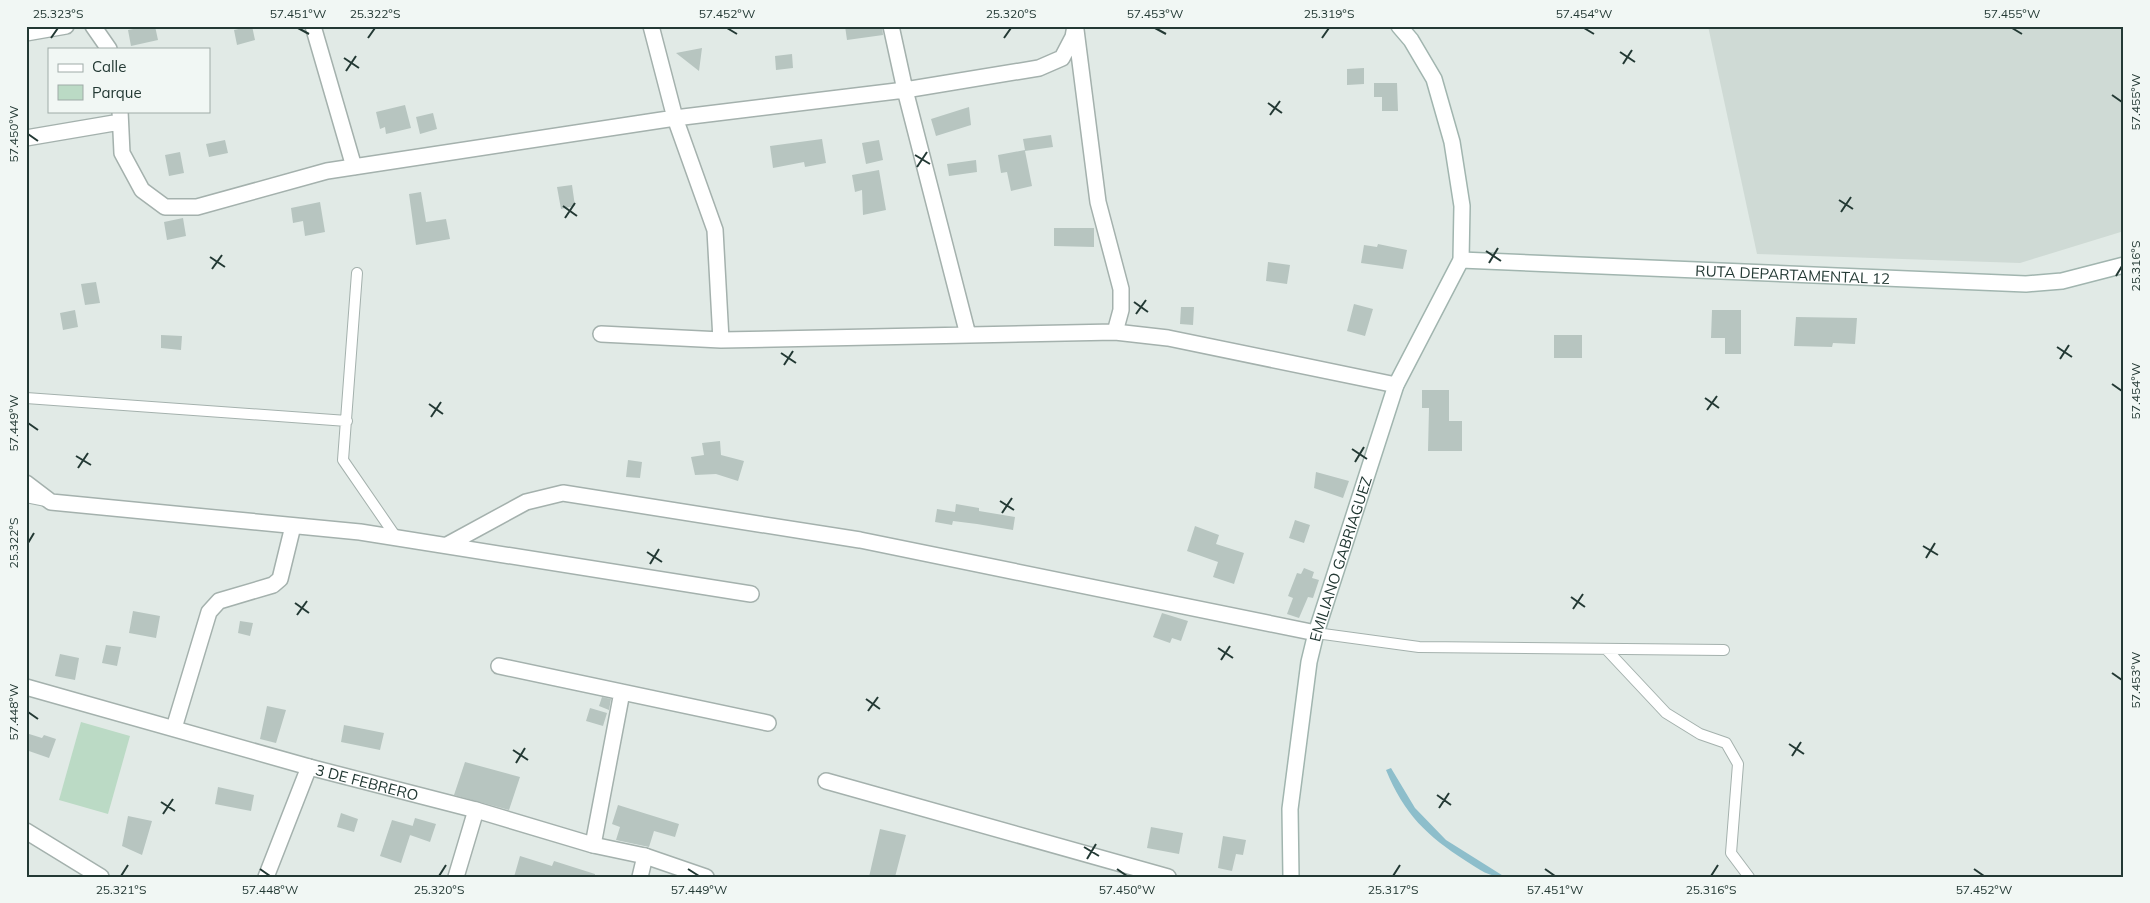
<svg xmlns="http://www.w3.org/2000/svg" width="2150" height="903" font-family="Mulish,sans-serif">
<rect width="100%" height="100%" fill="#e1eae6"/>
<path fill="#cfdad5" d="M1708 26H2124V231L2020 263 1757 254Z"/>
<path fill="#bbdac5" d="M81 722 130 736 108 814 59 800Z"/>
<path fill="#8dbecb" d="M1391 768 1415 808 1446 840 1505 877C1489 877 1480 870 1466 861 1427 836 1404 814 1386 770Z"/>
<path fill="#b7c5c0" d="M149 26H155L158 40 131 46 128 30Z
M252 26 255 40 237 45 234 30Z
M845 26H882L883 35 847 40Z
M702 48 699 71 676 53Z
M792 54 793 68 776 70 775 56Z
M1364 68V84L1347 85V69Z
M1374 83H1397L1398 111H1382V97H1374Z
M405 105 411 128 386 134 385 127 380 129 376 112Z
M969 107 971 125 936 136 931 119Z
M433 113 437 129 420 134 416 117Z
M1051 135 1053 147 1025 151 1032 186 1011 191 1007 172 1001 173 998 155 1025 150 1023 139Z
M822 139 826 163 805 167 804 162 773 168 770 146Z
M225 140 228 153 209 157 206 144Z
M879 140 883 160 866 164 862 143Z
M180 152 184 173 169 176 165 155Z
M976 160 977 172 949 176 947 164Z
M879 170 886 210 863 215 862 190 855 192 852 175Z
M572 185 575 206 561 209 557 187Z
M421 192 426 222 446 219 450 239 416 245 409 194Z
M320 202 325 232 305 236 303 221 293 223 291 208Z
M183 218 186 236 167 240 164 222Z
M1054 228H1094V247L1054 246Z
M1378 244 1407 250 1403 269 1361 263 1364 245 1377 247Z
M1268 262 1290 265 1287 284 1266 281Z
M96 282 100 303 85 305 81 284Z
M1354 304 1373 309 1365 336 1347 331Z
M1181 307H1194L1193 325 1180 324Z
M75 310 78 327 63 330 60 313Z
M1712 310H1741V354H1725V338H1711Z
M1796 317 1857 318 1855 344 1833 343 1832 347 1794 346Z
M161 335 182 336 181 350 161 348Z
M1554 335H1582V358H1554Z
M1422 390H1449V421H1462V451H1428L1429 408H1422Z
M720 441 721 455 744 461 738 481 716 474 695 475 691 457 704 455 702 443Z
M628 460 642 462 640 478 626 477Z
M1316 472 1349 481 1343 498 1314 488Z
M956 504 979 508V511L1015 517 1013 530 977 524 953 521 952 525 935 522 937 509 955 512Z
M1295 520 1310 525 1304 543 1289 538Z
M1195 526 1219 535 1216 544 1244 553 1234 584 1213 577 1218 562 1187 551Z
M1304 568 1314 572 1312 578 1319 580 1313 598 1308 597 1299 618 1287 614 1293 598 1288 596 1297 573 1301 574Z
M133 611 160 616 156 638 129 633Z
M1162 613 1188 621 1181 641 1172 638 1170 643 1153 637Z
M240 621 253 623 250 636 238 633Z
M106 645 121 647 117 666 102 663Z
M60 654 79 658 75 680 55 676Z
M602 697 611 699 609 710 599 706Z
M267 706 286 710 276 743 260 739Z
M590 708 607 713 603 726 586 721Z
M344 725 384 733 380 750 341 742Z
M26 733 42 738 44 735 56 739 49 758 26 750Z
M465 762 520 777 509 810 454 795Z
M218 787 254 795 251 811 215 804Z
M618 805 679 824 675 837 654 831 649 847 616 840 620 827 612 824Z
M341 813 358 819 354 832 337 827Z
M128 816 152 821 142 855 122 846Z
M415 818 436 824 430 842 410 835Z
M392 820 413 826 401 863 380 856Z
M1151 827 1183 833 1179 854 1147 848Z
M880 829 906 835 895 877H869Z
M1223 836 1246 840 1243 855 1236 854 1232 871 1218 868Z
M520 856 552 866 554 861 595 874V877H514Z"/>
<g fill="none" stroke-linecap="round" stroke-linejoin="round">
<g stroke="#a4b1ad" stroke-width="12">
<path id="service" d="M357 273 343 460 396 537
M26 398 347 421
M26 497 46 501
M1316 633 1419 647 1724 650
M1606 649 1666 713 1700 734 1726 743 1738 764 1731 853 1749 877"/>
</g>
<g stroke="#a4b1ad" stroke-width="18">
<path id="minor" d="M93 26 109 49
M313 26 354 167
M651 26 675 118 715 230 721 340
M891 26 905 90 968 335
M1076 30 1098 202 1121 289V310L1115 332
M26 33 66 26
M120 111 122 153 142 190 165 207H197L327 171 675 118 905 90 1039 68 1062 58 1073 37 1075 26
M26 138 120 122
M601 334 721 340 1115 332 1168 338 1396 385
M26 483 51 502 360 532 751 594
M447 545 526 502 563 493 860 540 1316 633
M499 666 768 723
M174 728 209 612 219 601 273 585 280 579 293 526
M826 781 1168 877
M26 831 101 877
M593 845 622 692
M266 877 309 767
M456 877 476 810
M640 877 645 856"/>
</g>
<g stroke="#a4b1ad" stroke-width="18">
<g id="tertiary">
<path id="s1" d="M26 687 309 767 476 810 593 845 645 856 706 877"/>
</g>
</g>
<g stroke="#a1b5af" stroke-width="18">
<g id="secondary">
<path id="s2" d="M1461 260 2026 284 2062 281 2124 265"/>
<path id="s3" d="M1291 877 1290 809 1309 662 1316 633 1396 385 1461 260 1462 206 1452 142 1434 79 1411 40 1399 26"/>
</g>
</g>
<use href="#service" stroke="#fff" stroke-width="10"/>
<use href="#minor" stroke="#fff" stroke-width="15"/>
<use href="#tertiary" stroke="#fff" stroke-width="15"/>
<use href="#secondary" stroke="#fff" stroke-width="15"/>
</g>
<path fill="none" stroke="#233934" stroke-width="2" d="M298 28 309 34M727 28 737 34M1155 28 1166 34M1584 28 1594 34M2012 28 2022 34M51 38 58 28M368 38 375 28M1004 38 1011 28M1322 38 1329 28M1620 52 1635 62M344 58 359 68M1623 64 1632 50M346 71 356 56M2112 95 2122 102M1268 103 1282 113M1270 115 1280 101M28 134 38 141M915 155 930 164M917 167 927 152M1839 200 1853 209M563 206 577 216M1841 212 1851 197M565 218 575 203M1486 251 1501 261M210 257 225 267M1489 263 1498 248M212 269 222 255M2116 276 2122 266M1134 302 1148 312M1136 314 1146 300M2057 347 2072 357M781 353 796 363M2060 359 2069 345M784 365 793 351M2112 384 2122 391M1705 398 1719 408M429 404 443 414M1707 410 1717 396M431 417 441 402M28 423 38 430M1352 449 1367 459M76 456 91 465M1355 462 1364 447M78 468 88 453M1000 501 1014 510M1002 513 1012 498M28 543 34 533M1923 546 1938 555M647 552 662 562M1926 558 1935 543M650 564 659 549M1571 597 1585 607M295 603 309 613M1573 609 1583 594M297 615 307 601M1218 648 1233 658M1221 660 1230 646M2112 673 2122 680M866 699 880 709M868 711 878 697M28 712 38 719M1789 744 1804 754M513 750 528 760M1792 756 1801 742M516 763 525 748M1437 795 1451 805M161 802 175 811M1439 808 1449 793M163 814 173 799M1084 847 1099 856M1087 859 1096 844M260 869 270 876M688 869 699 876M1117 869 1127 876M1545 869 1555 876M1974 869 1984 876M121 876 128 865M439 876 446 865M1393 876 1400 865M1711 876 1718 865"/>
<g text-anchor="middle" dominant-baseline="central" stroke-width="4.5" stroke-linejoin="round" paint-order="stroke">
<g font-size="15" fill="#233934" stroke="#f1f7f4">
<text stroke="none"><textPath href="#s2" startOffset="332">RUTA DEPARTAMENTAL 12</textPath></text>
<text stroke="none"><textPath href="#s3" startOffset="324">EMILIANO GABRIAGUEZ</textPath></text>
<text stroke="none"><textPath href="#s1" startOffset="354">3 DE FEBRERO</textPath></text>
</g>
</g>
<rect width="2150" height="903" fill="none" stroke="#f1f7f4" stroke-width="55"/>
<rect x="48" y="48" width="162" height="65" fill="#f1f7f4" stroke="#9faba7"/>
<rect x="58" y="64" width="25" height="8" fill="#ffffff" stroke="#9faba7"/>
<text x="92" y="72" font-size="15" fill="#233934">Calle</text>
<rect x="58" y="85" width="25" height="15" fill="#bbdac5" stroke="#9faba7"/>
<text x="92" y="98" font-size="15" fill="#233934">Parque</text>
<rect x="28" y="28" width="2094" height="848" fill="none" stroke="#233934" stroke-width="2"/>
<g font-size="12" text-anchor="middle" fill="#233934">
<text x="58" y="18">25.323°S</text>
<text x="298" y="18">57.451°W</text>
<text x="375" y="18">25.322°S</text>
<text x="727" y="18">57.452°W</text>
<text x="1011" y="18">25.320°S</text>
<text x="1155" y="18">57.453°W</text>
<text x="1329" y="18">25.319°S</text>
<text x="1584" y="18">57.454°W</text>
<text x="2012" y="18">57.455°W</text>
<text transform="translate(2136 102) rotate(-90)" y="4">57.455°W</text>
<text transform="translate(14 134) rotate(-90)" y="4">57.450°W</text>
<text transform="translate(2136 266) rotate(-90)" y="4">25.316°S</text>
<text transform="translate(2136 391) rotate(-90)" y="4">57.454°W</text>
<text transform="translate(14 423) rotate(-90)" y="4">57.449°W</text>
<text transform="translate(14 543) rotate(-90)" y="4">25.322°S</text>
<text transform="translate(2136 680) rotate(-90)" y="4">57.453°W</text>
<text transform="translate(14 712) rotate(-90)" y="4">57.448°W</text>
<text x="121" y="894">25.321°S</text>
<text x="270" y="894">57.448°W</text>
<text x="439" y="894">25.320°S</text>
<text x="699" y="894">57.449°W</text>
<text x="1127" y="894">57.450°W</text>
<text x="1393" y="894">25.317°S</text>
<text x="1555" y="894">57.451°W</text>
<text x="1711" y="894">25.316°S</text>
<text x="1984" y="894">57.452°W</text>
</g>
</svg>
